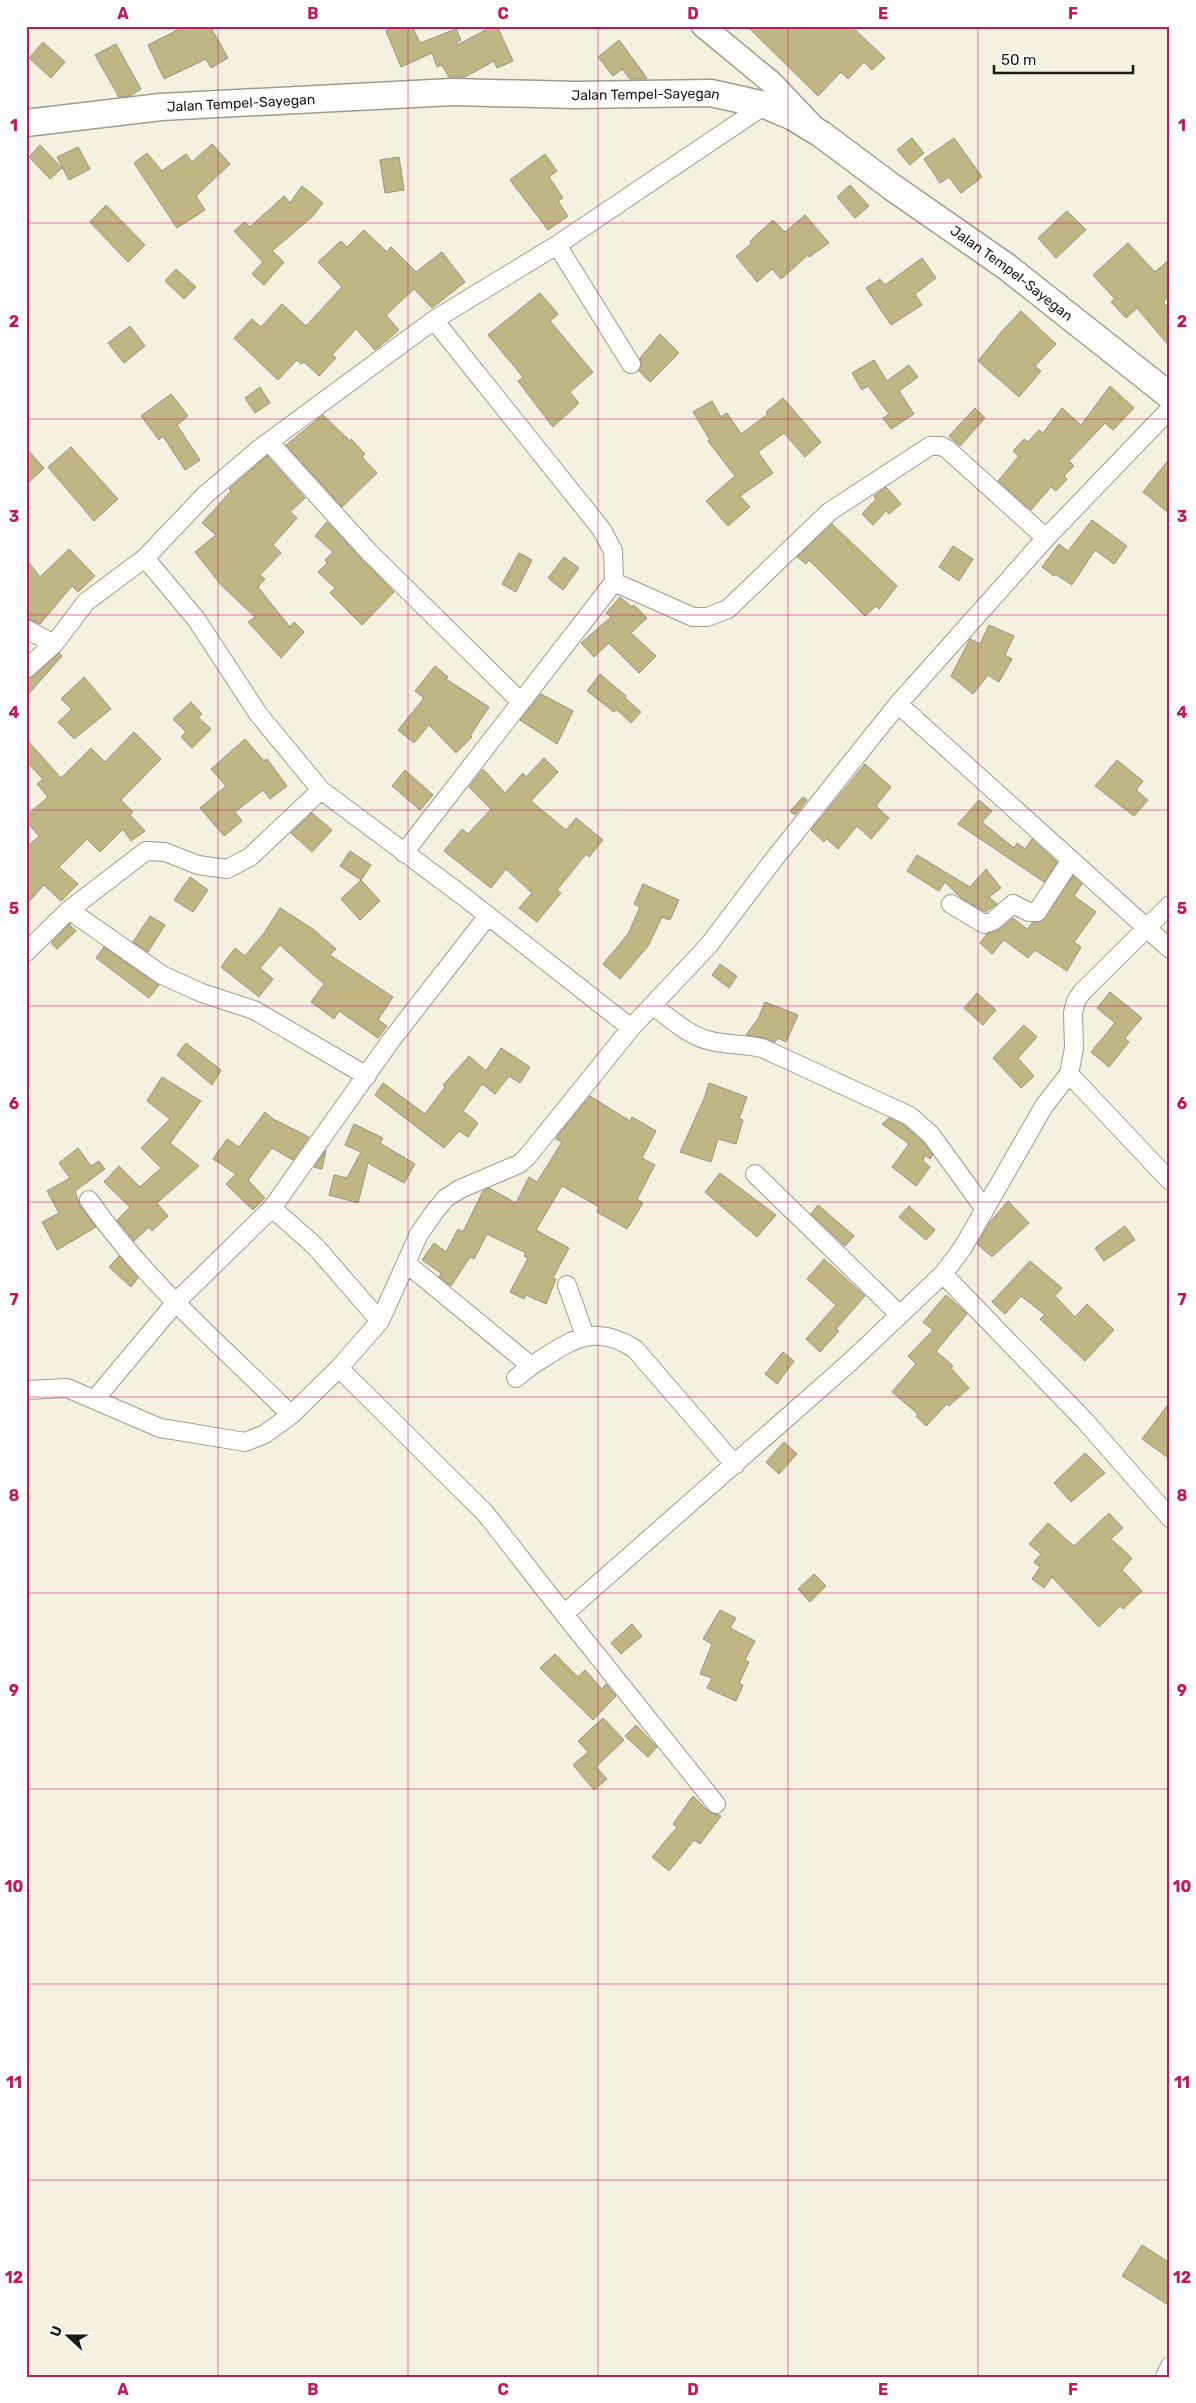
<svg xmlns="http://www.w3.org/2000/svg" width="1196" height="2403" font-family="Rubik,sans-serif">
<rect width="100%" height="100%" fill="#f5f1df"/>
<path fill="#c0b684" stroke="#959281" d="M185 26H210L228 58 211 68 206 59 164 79 148 45Z
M396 26H412L420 43 456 29 461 40 456 42 457 45 493 26H497L513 61 497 68 494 61 465 77H449L442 65 437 67 432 53 401 67 386 31Z
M747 26H851L885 58 872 70 864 62 848 79 841 72 818 96Z
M619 40 647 78 646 79H630L622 69 613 76 598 57Z
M43 42 65 62 51 78 29 58Z
M116 44 141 89 130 96 119 97 95 55Z
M912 138 924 153 910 165 897 150Z
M954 138 982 177 961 193 949 177 940 183 924 159Z
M212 144 230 164 196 196 205 210 177 228 134 163 147 153 162 171 186 154 192 162Z
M40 145 62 168 50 179 29 157Z
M78 147 90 169 69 180 57 157Z
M545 154 557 171 549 177 563 198 558 201 568 216 548 230 510 180Z
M399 157 404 190 385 193 380 160Z
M850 185 869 206 855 218 837 197Z
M302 186 323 203 312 217 272 251 284 262 264 285 252 274 263 262 234 231 245 222 250 227 284 196 290 203Z
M106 205 145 245 128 262 90 222Z
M1067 211 1086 230 1056 258 1038 238Z
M805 215 829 243 809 257 808 255 781 279 772 269 757 282 736 256 751 244 750 242 752 239 773 220 785 232Z
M364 230 387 252 391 247 416 272 442 252 465 282 432 308 414 289 386 315 399 330 375 350 356 329 332 355 336 358 319 376 304 362 301 364 297 360 278 380 234 338 252 319 261 327 282 304 306 326 342 287 318 262 341 241 347 247Z
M1128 243 1155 272 1170 259V296L1163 302 1170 309V347L1137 308 1126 318 1111 302 1115 299 1093 275Z
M922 258 936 278 915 294 922 305 891 325 866 288 880 279 885 285Z
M176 269 196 287 184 299 165 281Z
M540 293 558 314 550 321 593 372 570 392 579 403 553 427 518 381 523 377 488 335Z
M1021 311 1056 344 1035 366 1041 371 1019 397 978 361 1003 330Z
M130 326 145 346 124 363 108 343Z
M660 334 679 353 650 382 639 371 642 364 640 358Z
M874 360 887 381 909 365 918 377 899 391 914 414 891 429 883 418 889 414 868 386 862 390 852 373Z
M1110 386 1134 408 1113 430 1105 423 1069 461 1074 466 1064 476 1067 479 1056 491 1051 487 1031 510 998 481 1019 456 1013 451 1024 439 1028 442 1039 430 1043 433 1062 408 1081 425Z
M260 387 270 403 255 413 245 398Z
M171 394 188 416 177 425 200 460 185 470 163 436 159 440 141 416Z
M783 398 821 442 805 457 784 433 758 452 773 473 740 496 750 507 728 526 706 501 735 476 708 441 710 440 693 412 712 401 721 417 727 413 741 434 768 414 766 412Z
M975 408 985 418 960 446 949 436Z
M323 415 350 441 351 439 365 454 362 457 377 473 342 507 286 445Z
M71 447 118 499 94 521 48 467Z
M26 448 44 468 26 485Z
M267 456 305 498 290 512 297 518 273 545 281 553 260 575 265 579 258 587 269 601 290 627 294 622 304 632 281 658 248 622 255 617 221 585 195 552 216 535 202 523 231 491 229 489Z
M1170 458V514L1143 492Z
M886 487 901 504 889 514 886 511 873 525 862 514 876 499 874 496Z
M1092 520 1127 546 1114 564 1095 550 1072 585 1055 574 1054 576 1042 567 1059 544 1068 551Z
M327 522 394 592 362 625 330 593 335 588 318 572 327 563 325 560 333 552 315 536Z
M832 524 897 586 879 609 876 606 865 616 809 560 806 564 797 557Z
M953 546 973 559 959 581 939 567Z
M69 549 95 576 78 592 72 586 40 624 26 618V559L40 577Z
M519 553 532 560 516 592 502 584Z
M564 557 579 568 563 590 548 578Z
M620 597 632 607 634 605 647 618 631 633 656 656 639 673 609 643 594 657 581 643 611 617 606 613Z
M989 625 1014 636 1005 655 1012 659 999 682 988 675 973 694 951 676 970 639 980 644Z
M59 653 62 656 26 697V679L33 677Z
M435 666 448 677 446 679 489 707 470 736 472 737 456 753 429 725 414 743 398 730 424 698 415 691Z
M600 674 626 696 625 698 641 712 631 723 616 709 614 712 587 691Z
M84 677 111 709 74 739 58 722 72 709 61 699Z
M541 694 573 711 557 744 520 720Z
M191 702 202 714 198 717 211 729 192 748 181 737 186 732 173 719Z
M134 732 161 759 121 800 133 812 130 815 145 831 131 841 123 829 100 852 87 839 59 867 78 884 61 901 44 885 26 905V848L39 836 26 821V816L48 797 37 784 43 779 26 761V739L61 778 91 748 105 762Z
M245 739 264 761 267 759 287 786 270 799 263 790 235 812 242 821 224 836 200 808 226 786 211 769Z
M544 758 558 772 531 801 566 830 576 818 603 840 589 857 586 854 557 890 561 893 537 922 519 908 532 893 506 869 491 888 444 851 462 829 468 834 491 809 469 787 483 769 505 793 523 773 526 777Z
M1117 760 1143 781 1136 790 1148 800 1134 816 1095 786Z
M865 764 891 787 876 806 889 818 871 839 857 826 838 849 827 839 824 842 811 830Z
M405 770 433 795 420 810 392 786Z
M803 797 807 800 795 815 790 811Z
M979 800 992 811 982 822 1014 848 1017 843 1025 849 1032 839 1057 862 1044 882 958 824Z
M312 813 332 830 312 852 291 833Z
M350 851 371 865 361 880 340 866Z
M917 855 970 887 986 869 1001 888 989 897 997 904 985 912 961 898 945 882 939 891 907 871Z
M1073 876 1082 884 1074 896 1096 912 1074 942 1081 947 1067 971 1035 950 1028 958 1004 940 992 954 980 943 987 934 1000 929 1013 918 1027 929 1032 923 1042 921Z
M190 877 208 890 193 912 174 900Z
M361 880 380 901 360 920 341 899Z
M643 884 679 900 670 920 662 917 648 946 620 979 603 964 628 934 640 907 634 904Z
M280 908 313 929 336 949 330 955 393 997 378 1020 387 1026 378 1038 339 1011 334 1019 311 1002 324 984 280 945 260 968 273 979 259 997 221 967 235 948 245 956 264 933Z
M150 916 165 925 148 952 133 942Z
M69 924 76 931 57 949 51 943Z
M104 947 159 985 149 998 96 958Z
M720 964 737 976 729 988 712 975Z
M1110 992 1142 1018 1125 1038 1129 1042 1109 1067 1091 1052 1115 1023 1097 1008Z
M977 993 996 1010 983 1025 964 1008Z
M765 1002 798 1015 786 1042 778 1038 775 1042 764 1038 746 1035 758 1019Z
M1024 1025 1037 1037 1018 1058 1034 1076 1021 1088 993 1058Z
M186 1043 221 1070 212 1085 177 1055Z
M501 1048 530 1067 520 1083 509 1076 495 1094 482 1084 463 1111 478 1123 468 1137 459 1131 444 1148 375 1095 383 1083 425 1114 445 1087 443 1085 469 1056 486 1071Z
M162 1077 201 1101 170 1143 199 1166 157 1203 168 1216 152 1231 149 1227 134 1241 117 1220 130 1207 104 1182 119 1166 140 1187 161 1168 141 1148 170 1119 147 1101Z
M709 1083 747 1097 739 1119 743 1120 736 1144 718 1139 711 1162 680 1152 704 1099Z
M590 1096 630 1121 632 1117 656 1131 642 1158 655 1165 637 1199 643 1203 627 1229 597 1212 599 1207 562 1186 536 1230 569 1248 553 1278 556 1279 546 1304 526 1295 524 1299 510 1292 528 1258 524 1256 526 1253 487 1234 474 1259 470 1257 451 1286 439 1277 441 1273 422 1260 434 1243 446 1252 458 1229 463 1232 483 1191 489 1188 516 1203 529 1177 537 1182 562 1142 556 1139 558 1135Z
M265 1112 273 1119 309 1137 293 1160 272 1148 248 1180 265 1198 253 1210 226 1184 236 1174 213 1159 227 1139 239 1147Z
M889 1118 904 1125 923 1142 933 1155 930 1159 925 1155 923 1161 930 1167 916 1186 892 1167 909 1144 882 1124Z
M354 1124 383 1138 380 1143 415 1164 404 1183 368 1163 358 1203 329 1195 334 1175 347 1178 361 1152 345 1145Z
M78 1148 91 1166 99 1161 105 1169 75 1191 80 1206 96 1227 57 1250 42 1222 59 1213 47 1191 70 1178 59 1163Z
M326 1150 322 1169 314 1167Z
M720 1173 776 1215 757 1237 705 1192Z
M1008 1201 1029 1223 992 1257 977 1244 990 1222Z
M818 1205 854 1236 845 1246 811 1214Z
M909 1206 935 1230 926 1240 899 1217Z
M1125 1226 1135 1240 1104 1261 1095 1248Z
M119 1256 138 1278 131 1287 109 1267Z
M824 1259 865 1296 836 1329 839 1331 820 1352 806 1339 836 1305 807 1279Z
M1030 1261 1062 1288 1055 1296 1075 1317 1087 1304 1114 1330 1085 1361 1040 1319 1045 1315 1021 1296 1005 1314 992 1302Z
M946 1295 967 1314 936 1351 953 1366 951 1368 969 1388 949 1406 947 1404 926 1426 916 1416 918 1414 892 1392 916 1364 908 1356 933 1330 923 1322Z
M783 1352 794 1361 777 1384 765 1374Z
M1170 1402V1459L1142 1439Z
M784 1442 797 1454 779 1474 766 1462Z
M1085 1453 1105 1473 1071 1502 1054 1483Z
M1109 1513 1123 1528 1111 1539 1132 1558 1122 1570 1142 1591 1123 1609 1120 1606 1099 1627 1052 1577 1044 1588 1032 1579 1040 1567 1034 1562 1041 1554 1029 1544 1048 1523 1074 1546Z
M814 1574 826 1586 810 1602 798 1589Z
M720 1610 736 1618 730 1628 755 1641 745 1660 749 1662 739 1683 743 1685 736 1701 707 1688 712 1678 700 1674 712 1644 703 1639Z
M632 1624 642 1636 621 1654 611 1643Z
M555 1654 578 1677 585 1670 602 1689 606 1684 616 1696 593 1720 540 1668Z
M603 1718 624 1740 596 1767 607 1779 594 1790 573 1765 588 1752 578 1741Z
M636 1725 657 1747 648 1757 625 1736Z
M693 1796 708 1811 721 1816 700 1844 694 1840 669 1871 652 1857 677 1827 673 1824Z
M1142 2245 1170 2263V2306L1122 2276Z"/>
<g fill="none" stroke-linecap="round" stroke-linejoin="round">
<g stroke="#9f9b8a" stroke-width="20">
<path id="minor" d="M557 245 631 364
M269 442 369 552 520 701
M145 558 205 495 259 449 434 320 557 245 765 105
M614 582 693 617H707L728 609 829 512 930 446H941L947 449 1046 538
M26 629 54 644 86 602 145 558 196 619 259 715 321 790 463 896 631 1028
M26 669 54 644
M898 704 1170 949
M321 790 250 857 227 869 198 865 165 852 146 851 69 910 162 975 202 993 254 1010 367 1076
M404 853 614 582 613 551 602 530 434 320
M951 904 984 924 993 921 1013 904 1029 912H1037L1071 860
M26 952 69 910
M653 1006C670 1018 690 1037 711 1041 728 1045 745 1044 762 1048L910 1116 931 1135 984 1208
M1069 1074 1170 1181
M755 1174 900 1315
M89 1200C144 1280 222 1346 291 1415
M272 1208 315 1246 380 1321
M406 1263 531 1366C569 1342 592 1321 635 1349L735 1465
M943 1274 962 1249 1044 1106 1069 1074 1074 1048 1073 1013 1076 1001 1082 992 1170 905
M567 1285 585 1336
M339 1368 486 1514 564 1614 849 1363 943 1274 1085 1421 1170 1518
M516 1378 531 1366
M26 1390 67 1388 160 1428 179 1431 245 1442 265 1434 291 1415 339 1368 380 1321 419 1234 435 1211 446 1198 460 1189 519 1164 527 1157 631 1028 708 946 775 858 898 704 1046 538 1170 409
M95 1399 177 1301 272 1208 392 1039 487 917
M564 1614 716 1804
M1165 2377 1170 2366"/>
</g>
<g stroke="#9f9b8a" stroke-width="25">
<path id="tertiary" d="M703 26 772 83 811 124"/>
</g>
<g stroke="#9f9b8a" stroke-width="29">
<g id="secondary">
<path id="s1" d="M26 123 161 107 452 92 576 95 711 93 765 105 793 117 821 134 892 187 1007 267 1170 396"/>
</g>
</g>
<use href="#minor" stroke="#fff" stroke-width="18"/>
<use href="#tertiary" stroke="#fff" stroke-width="22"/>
<use href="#secondary" stroke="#fff" stroke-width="26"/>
</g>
<path fill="none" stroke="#c2185b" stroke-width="1" stroke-opacity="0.55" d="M218 26V2377M408 26V2377M598 26V2377M788 26V2377M978 26V2377M26 223H1170M26 419H1170M26 615H1170M26 810H1170M26 1006H1170M26 1202H1170M26 1397H1170M26 1593H1170M26 1789H1170M26 1984H1170M26 2180H1170"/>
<g text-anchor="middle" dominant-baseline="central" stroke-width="5" stroke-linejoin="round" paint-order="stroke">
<g font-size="14" fill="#1a1913" stroke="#fff">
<text stroke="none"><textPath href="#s1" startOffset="621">Jalan Tempel-Sayegan</textPath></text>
<text stroke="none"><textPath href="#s1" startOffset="216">Jalan Tempel-Sayegan</textPath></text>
<text stroke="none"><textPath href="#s1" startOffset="1041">Jalan Tempel-Sayegan</textPath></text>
</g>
</g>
<rect width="1196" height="2403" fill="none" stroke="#ffffff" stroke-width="55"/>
<g transform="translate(68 2336) rotate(291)" stroke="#ffffff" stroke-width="4" paint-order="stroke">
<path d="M0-4L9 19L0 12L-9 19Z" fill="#1a1913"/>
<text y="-8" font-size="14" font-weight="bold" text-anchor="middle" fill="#1a1913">U</text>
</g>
<path d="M994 65v8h139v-8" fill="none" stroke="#1a1913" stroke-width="2.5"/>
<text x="1001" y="65" font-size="15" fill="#1a1913" stroke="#ffffff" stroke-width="4" paint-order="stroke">50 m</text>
<rect x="28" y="28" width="1140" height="2348" fill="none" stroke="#c2185b" stroke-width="2"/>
<g font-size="16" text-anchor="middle" font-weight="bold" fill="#c2185b">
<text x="123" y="19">A</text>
<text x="313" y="19">B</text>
<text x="503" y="19">C</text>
<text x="693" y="19">D</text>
<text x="883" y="19">E</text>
<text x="1073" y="19">F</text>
<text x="14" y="131">1</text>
<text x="1182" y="131">1</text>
<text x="14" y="327">2</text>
<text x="1182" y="327">2</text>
<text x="14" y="522">3</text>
<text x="1182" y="522">3</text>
<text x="14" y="718">4</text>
<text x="1182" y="718">4</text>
<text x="14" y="914">5</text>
<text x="1182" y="914">5</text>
<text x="14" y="1109">6</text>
<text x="1182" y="1109">6</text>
<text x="14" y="1305">7</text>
<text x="1182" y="1305">7</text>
<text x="14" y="1501">8</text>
<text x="1182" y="1501">8</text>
<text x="14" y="1696">9</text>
<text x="1182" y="1696">9</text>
<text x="14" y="1892">10</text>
<text x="1182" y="1892">10</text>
<text x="14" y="2088">11</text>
<text x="1182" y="2088">11</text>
<text x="14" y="2283">12</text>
<text x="1182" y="2283">12</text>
<text x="123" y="2395">A</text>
<text x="313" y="2395">B</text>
<text x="503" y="2395">C</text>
<text x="693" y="2395">D</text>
<text x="883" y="2395">E</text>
<text x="1073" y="2395">F</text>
</g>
</svg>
